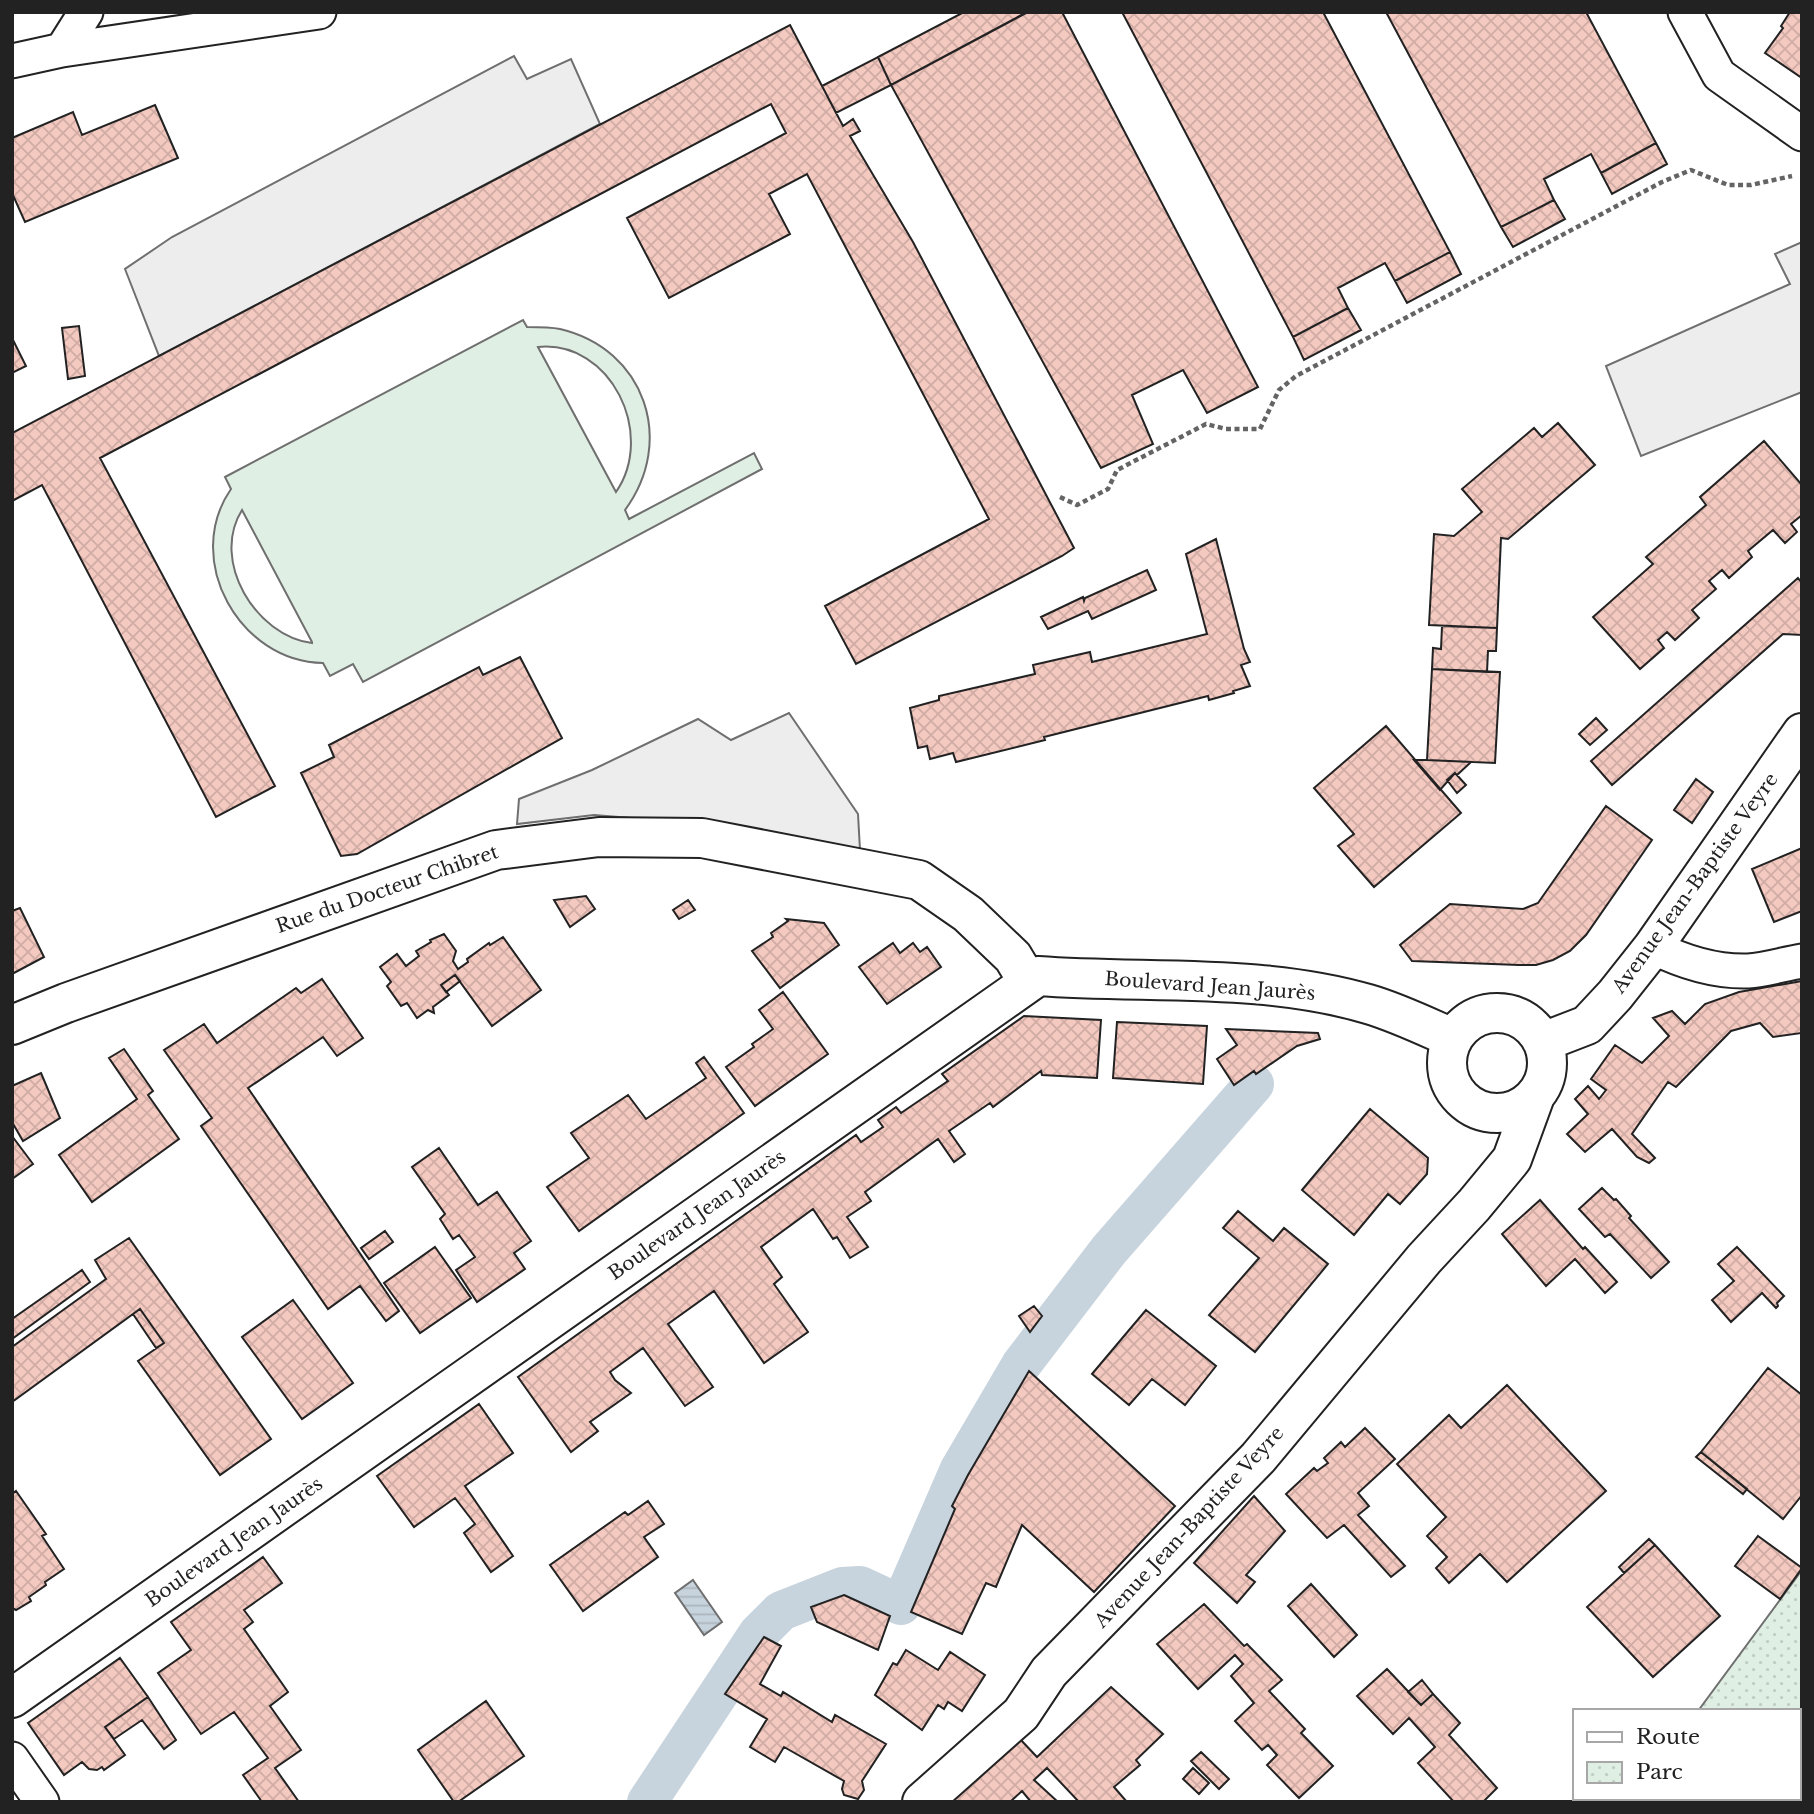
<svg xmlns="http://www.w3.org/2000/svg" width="1814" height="1814" font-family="'Libre Baskerville',serif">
<defs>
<pattern id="park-dots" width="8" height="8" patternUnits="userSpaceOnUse" patternTransform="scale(1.75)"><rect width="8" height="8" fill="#e0efe3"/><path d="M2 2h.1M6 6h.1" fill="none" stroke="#c0cdc2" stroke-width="1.8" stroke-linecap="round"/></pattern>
<pattern id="water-rules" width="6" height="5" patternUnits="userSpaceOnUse" patternTransform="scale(1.75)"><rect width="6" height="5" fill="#c7d3dd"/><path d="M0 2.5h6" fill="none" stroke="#abb5bd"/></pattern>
<pattern id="building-cross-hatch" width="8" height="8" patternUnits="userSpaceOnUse" patternTransform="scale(1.75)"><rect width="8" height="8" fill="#f3c9c0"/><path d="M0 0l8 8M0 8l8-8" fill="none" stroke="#d0aca5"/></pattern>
</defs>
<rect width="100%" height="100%" fill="#fff"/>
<path fill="url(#park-dots)" stroke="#6f6f6f" stroke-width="2" d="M1802 1570V1802H1632L1634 1798H1798V1711H1698Z"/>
<path fill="#e0efe3" stroke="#6f6f6f" stroke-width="2" fill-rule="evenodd" d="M523 320 527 327C538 327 550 327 560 329 645 349 676 441 625 510L629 519 754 453 762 469 363 682 353 664 330 676 323 663C240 662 182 560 231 489L225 477ZM538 347C611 340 656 434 616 492ZM242 510 312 642V643C256 636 210 561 242 510Z"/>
<path fill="#ededed" stroke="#6f6f6f" stroke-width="2" d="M514 56 527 79 571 59 600 124 159 356 125 269 172 237Z
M1802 242V392L1641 456 1606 366 1790 284 1775 254Z
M789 713 858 814 860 850 694 823 594 815 517 824 519 799 592 770 698 719 731 740Z"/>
<path fill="url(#water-rules)" stroke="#6f6f6f" stroke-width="2" d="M693 1580 722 1622 704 1635 675 1593Z"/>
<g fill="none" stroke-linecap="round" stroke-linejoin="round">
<path stroke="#c7d3dd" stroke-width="40" d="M647 1802 758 1634 781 1611 842 1587 860 1586 901 1605 960 1469 1021 1365 1109 1250 1254 1084"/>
</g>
<path fill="url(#building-cross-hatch)" stroke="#222" stroke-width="2" d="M964 12H1027L891 85 878 57Z
M1028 12H1062L1258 387 1207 413 1183 370 1132 395 1153 444 1101 468 891 85Z
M1122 12H1323L1450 252 1395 281 1385 263 1338 288 1348 308 1293 337Z
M1386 12H1586L1656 143 1601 173 1591 154 1544 179 1554 200 1501 227Z
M1790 12H1802V78L1765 53 1783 28 1781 26Z
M790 25 843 126 853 119 860 131 850 136 913 242 1074 548 1062 556 856 664 825 606 989 519 807 174 769 194 790 234 669 298 627 218 786 133 771 104 100 458 275 786 216 817 42 485 12 501V433Z
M878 57 891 85 836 113 822 86Z
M155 105 178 158 25 222 12 193V138L73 112 82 135Z
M1656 143 1667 164 1612 194 1601 173Z
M1554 200 1565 219 1513 247 1501 227Z
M1450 252 1461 274 1407 303 1395 281Z
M1348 308 1361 330 1304 360 1293 337Z
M79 326 85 376 68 379 62 328Z
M12 338 26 366 12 373Z
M1558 423 1595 465 1508 539 1501 538 1497 628 1429 625 1434 534 1454 536 1482 512 1462 489 1534 428 1542 437Z
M1764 441 1802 485V515L1791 524 1797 532 1785 543 1773 530 1748 551 1752 557 1729 578 1722 570 1709 581 1716 589 1692 610 1699 618 1675 640 1667 632 1658 640 1664 648 1640 669 1593 617 1653 564 1646 557 1706 505 1700 497Z
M1216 539 1244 649 1250 662 1241 665 1250 686 1233 691 1234 693 1209 700 1208 696 1044 737 1045 740 956 762 953 753 930 759 927 746 918 748 910 708 939 700V696L1035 674 1033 665 1090 652 1092 662 1207 634 1186 554Z
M1147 570 1156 590 1092 619 1088 611 1048 629 1041 617 1083 597 1084 601 1085 598Z
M1798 578 1802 583V635L1783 634 1612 785 1591 761Z
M1442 626 1497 628 1496 651H1488L1487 672 1432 669 1433 648 1441 649Z
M520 657 562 738 357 854 341 856 301 773 334 757 329 745 479 667 483 675Z
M1432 669 1500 672 1495 763 1427 760Z
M1596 718 1607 730 1590 745 1579 734Z
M1386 726 1461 813 1374 887 1338 846 1354 834 1314 788Z
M1414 760H1427L1471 762 1457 775 1455 773 1440 790Z
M1455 773 1466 785 1457 793 1447 780Z
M1696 779 1713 792 1692 823 1674 810Z
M1606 806 1652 840 1586 935 1570 951 1553 960 1536 965H1519L1412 961 1400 945 1450 904 1523 909 1538 903Z
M1802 848V911L1774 922 1752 869Z
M586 896 595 909 570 927 554 900Z
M688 900 695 910 679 919 673 910Z
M20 908 44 957 12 974V911Z
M786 919 824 923 839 945 780 988 752 951 773 937 771 933 788 921Z
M444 934 456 951 453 961 458 969 468 962 467 959 489 943 490 945 503 937 541 990 492 1026 455 975 441 985 449 995 433 1007 434 1013 428 1010 417 1018 407 1003 401 1006 387 986 391 982 380 967 397 954 406 966 419 956 416 951 431 942 430 940Z
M893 943 900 953 913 943 920 952 927 947 941 967 887 1004 859 967Z
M455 975 460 981 446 992 441 985Z
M322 979 363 1038 337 1056 323 1037 248 1088 399 1311 386 1321 360 1286 328 1309 201 1126 212 1118 164 1050 204 1024 217 1043 296 988 301 993Z
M1802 981V1033L1773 1037 1760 1023 1731 1031 1676 1087 1668 1082 1632 1134 1655 1158 1649 1163 1637 1157 1612 1129 1585 1152 1567 1134 1588 1114 1575 1099 1588 1086 1599 1099 1606 1090 1591 1079 1615 1045 1642 1063 1669 1036 1653 1018 1672 1011 1685 1024 1705 1004 1739 992Z
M783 992 828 1054 755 1106 726 1067 754 1047 752 1044 773 1029 759 1010Z
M1024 1016 1101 1020 1097 1078 1042 1075 1041 1071 993 1107 990 1103 949 1131 965 1154 954 1162 938 1139 865 1192 871 1201 847 1217 868 1247 850 1258 837 1237 833 1239 813 1209 761 1247 782 1277 774 1284 808 1332 764 1363 714 1291 668 1324 713 1387 685 1406 643 1348 610 1372 615 1380 631 1393 590 1422 598 1431 571 1452 518 1377 856 1135 861 1142 883 1127 878 1120 896 1107 901 1113 948 1081 942 1074Z
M1117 1022 1207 1026 1203 1084 1113 1078Z
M1226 1029 1318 1033 1320 1039 1297 1046 1256 1074 1254 1071 1234 1085 1217 1059 1237 1045Z
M124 1049 153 1091 148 1095 179 1139 92 1202 59 1155 137 1099 109 1058Z
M704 1057 744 1113 579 1231 547 1187 589 1158 571 1133 628 1095 646 1119 706 1078 696 1063Z
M41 1073 60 1118 23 1141 12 1122V1086Z
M1370 1109 1428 1158 1427 1174 1400 1204 1388 1194 1354 1235 1302 1190Z
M12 1136 33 1164 12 1179Z
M439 1148 478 1205 497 1192 531 1241 514 1253 525 1269 477 1302 456 1270 475 1257 459 1235 453 1239 440 1219 445 1214 412 1167Z
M1602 1188 1614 1200 1616 1199 1631 1216 1629 1218 1669 1262 1651 1278 1610 1234 1605 1237 1579 1209Z
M1540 1200 1583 1249 1585 1247 1617 1282 1605 1293 1575 1259 1546 1286 1502 1234Z
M1238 1211 1273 1241 1284 1228 1328 1264 1255 1352 1209 1315 1259 1258 1223 1228Z
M385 1231 393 1242 369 1259 361 1248Z
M129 1238 271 1439 220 1475 138 1361 164 1343 140 1309 12 1402V1347L106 1279 95 1260Z
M435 1247 471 1298 420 1333 384 1283Z
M1737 1247 1784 1296 1777 1303 1778 1306 1776 1308 1762 1293 1731 1322 1712 1300 1734 1281 1718 1264Z
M82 1270 90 1282 12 1339V1319Z
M293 1300 353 1383 302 1419 242 1337Z
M1034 1306 1042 1316 1030 1332 1019 1316Z
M140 1309 164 1343 156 1348 133 1314Z
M1146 1310 1216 1366 1185 1405 1152 1379 1129 1405 1092 1374Z
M1768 1368 1802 1395V1495L1783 1519 1701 1452Z
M1029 1371 1175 1506 1094 1592 1022 1525 996 1587 986 1583 962 1634 911 1612 955 1509 952 1506 968 1475Z
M1507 1385 1606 1491 1507 1582 1480 1554 1449 1583 1436 1568 1447 1557 1427 1536 1446 1517 1397 1464 1449 1415 1461 1428Z
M479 1404 513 1453 465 1486 513 1556 491 1572 464 1533 475 1524 455 1498 414 1527 377 1476Z
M1365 1428 1395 1459 1358 1493 1369 1506 1358 1515 1405 1566 1391 1577 1344 1525 1327 1538 1286 1494 1314 1468 1317 1471 1328 1463 1324 1458 1341 1442 1345 1447Z
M1701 1452 1747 1489 1743 1494 1696 1457Z
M16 1491 46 1534 42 1536 64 1569 45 1582 46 1585 29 1597 31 1601 16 1610 12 1608V1494Z
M1254 1496 1285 1531 1246 1575 1255 1582 1237 1603 1194 1563Z
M648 1501 664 1524 644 1537 658 1557 583 1611 550 1565 625 1512 628 1515Z
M1758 1536 1802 1568 1780 1599 1735 1566Z
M1649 1539 1655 1545 1624 1573 1619 1567Z
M1655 1545 1720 1616 1653 1677 1587 1607Z
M263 1557 282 1583 244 1610 253 1622 244 1629 288 1692 270 1706 301 1750 275 1768 299 1802H262L243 1775 268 1758 234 1712 201 1734 158 1673 191 1650 171 1622Z
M1311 1584 1357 1635 1334 1657 1288 1606Z
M844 1595 890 1616 878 1650 817 1622 811 1607Z
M1204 1604 1244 1646 1247 1644 1282 1680 1269 1691 1305 1729 1301 1733 1333 1766 1299 1798 1267 1765 1277 1755 1268 1745 1262 1750 1235 1721 1254 1703 1231 1676 1243 1664 1235 1655 1198 1689 1157 1644Z
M764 1637 781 1646 760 1684 781 1696 783 1692 832 1722 835 1715 886 1744 862 1781 864 1790 858 1799 844 1795 842 1789 844 1781 784 1747 775 1762 750 1747 767 1719 725 1694Z
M906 1650 938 1670 950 1652 985 1675 962 1711 948 1702 944 1709 938 1705 922 1730 875 1695 893 1663 897 1665Z
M120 1658 148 1697 105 1727 125 1755 104 1770 102 1767 97 1770 89 1769 82 1762 64 1775 28 1723Z
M1387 1669 1421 1705 1433 1694 1460 1723 1449 1735 1497 1788 1483 1802H1454L1418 1763 1435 1747 1409 1718 1393 1734 1357 1696Z
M1422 1680 1433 1694 1421 1705 1408 1692Z
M1111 1687 1163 1734 1136 1760 1140 1765 1114 1787 1127 1802H1079L1047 1768 1034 1780 1058 1802H1031L1022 1791 1010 1802H950L1019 1738 1037 1757Z
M148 1697 176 1740 164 1749 142 1720 114 1739 105 1727Z
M486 1701 524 1756 458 1802H454L418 1750Z
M1201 1752 1229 1779 1219 1789 1191 1761Z
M1193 1768 1209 1783 1199 1794 1183 1779Z"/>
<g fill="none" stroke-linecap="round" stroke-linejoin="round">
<g stroke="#222" stroke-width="21">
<path id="lane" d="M1798 1742 1802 1737
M1798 1773 1802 1775
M1755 1802 1758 1798"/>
</g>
<g stroke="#222" stroke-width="37">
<path id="street" d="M1685 12 1719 75 1802 134
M62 50 86 12
M12 61 62 50 319 12
M1653 947C1683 962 1714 972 1748 971 1765 970 1784 964 1802 961
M12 1759 42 1802"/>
</g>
<g stroke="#222" stroke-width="42">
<path id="secondary" d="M1447 1063a50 50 0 1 1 100 0a50 50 0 1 1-100 0Z
M12 1025 66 1003 496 850 599 837 702 838 919 880 968 914 1013 957 1028 982
M1543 1042 1587 1025 1615 995 1653 947 1802 733
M12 1698 1038 976C1146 984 1262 973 1368 1004 1396 1012 1425 1026 1452 1038
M922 1802 1021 1714 1049 1672 1258 1458 1424 1259 1474 1205 1512 1159 1535 1096"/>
</g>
<path stroke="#646464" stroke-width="4.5" stroke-dasharray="5 3.5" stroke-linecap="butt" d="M1060 497 1077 505 1108 489 1117 470 1206 424 1226 429H1260L1279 390 1296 376 1662 182 1691 170 1728 185H1751L1792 176"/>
<use href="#lane" stroke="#fff" stroke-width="18"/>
<use href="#street" stroke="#fff" stroke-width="33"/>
<use href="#secondary" stroke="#fff" stroke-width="38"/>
</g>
<g text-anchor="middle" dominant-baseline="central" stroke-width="5" stroke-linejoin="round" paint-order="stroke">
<g font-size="19" fill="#222" stroke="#fff">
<text transform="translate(1695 883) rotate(-54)">Avenue Jean-Baptiste Veyre</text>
<text transform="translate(387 889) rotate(-19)">Rue du Docteur Chibret</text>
<text transform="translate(1210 986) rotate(4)">Boulevard Jean Jaurès</text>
<text transform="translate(697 1215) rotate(-35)">Boulevard Jean Jaurès</text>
<text transform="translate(1189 1527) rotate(-47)">Avenue Jean-Baptiste Veyre</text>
<text transform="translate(234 1542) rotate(-35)">Boulevard Jean Jaurès</text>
</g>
</g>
<rect width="1814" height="1814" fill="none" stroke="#222222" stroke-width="28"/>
<rect x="1573" y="1709" width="228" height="91" fill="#ffffff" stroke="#a7a7a7" stroke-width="2"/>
<rect x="1587" y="1732" width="35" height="10" fill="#ffffff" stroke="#a7a7a7" stroke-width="2"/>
<text x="1636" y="1744" font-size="21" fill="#222222">Route</text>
<rect x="1587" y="1762" width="35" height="21" fill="url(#park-dots)" stroke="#a7a7a7" stroke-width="2"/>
<text x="1636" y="1779" font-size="21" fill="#222222">Parc</text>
</svg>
